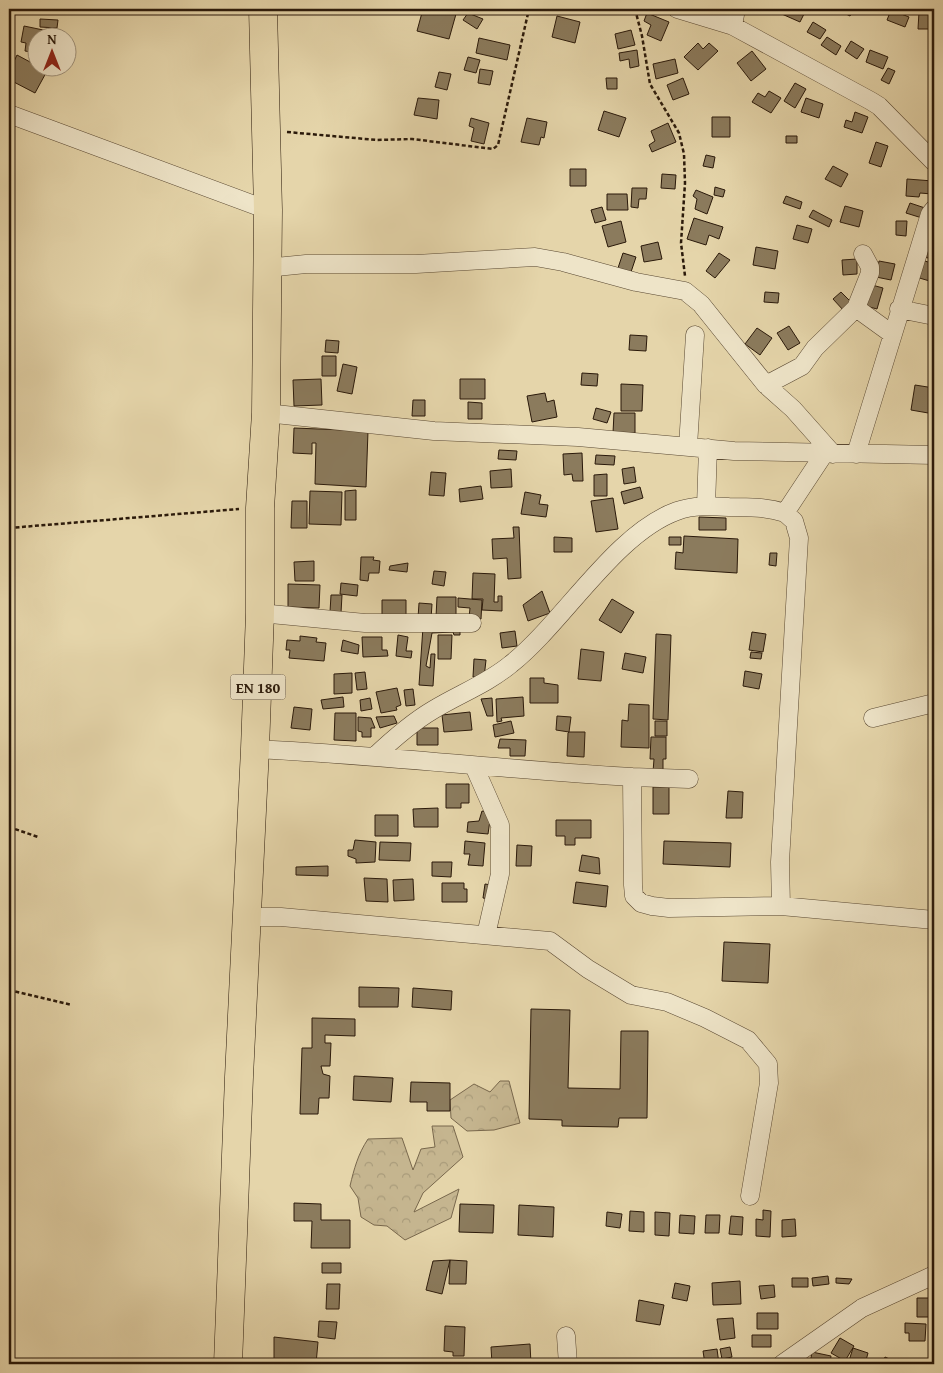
<svg xmlns="http://www.w3.org/2000/svg" width="943" height="1373" font-family="'Gentium Book Plus',serif">
<defs>
<pattern id="forest-crowns" width="20" height="18" patternUnits="userSpaceOnUse" patternTransform="scale(1.25)"><rect width="20" height="18" fill="#c5b58f"/><path d="M2 6a3 3 0 1 1 6 0M12 15a3 3 0 1 1 6 0" fill="none" stroke="#a99b7a"/></pattern>
</defs>
<rect width="100%" height="100%" fill="#e5d5aa"/>
<filter id="stains"><feTurbulence type="fractalNoise" baseFrequency=".004" numOctaves="4"/><feColorMatrix values="0 0 0 0 .2 0 0 0 0 .09 0 0 0 0 .02 0 0 0 .5 -.17"/></filter>
<radialGradient id="worn" r=".72"><stop offset=".6" stop-color="#630" stop-opacity="0"/><stop offset="1" stop-color="#630" stop-opacity=".3"/></radialGradient>
<path fill="url(#forest-crowns)" stroke="#78674c" d="M500 1081H509L520 1123 494 1130 467 1131 451 1118 450 1100 474 1084 490 1092Z
M432 1126H453L463 1157 423 1193 414 1212 459 1189 451 1218 405 1240 387 1226 374 1225 361 1217 358 1198 350 1186C354 1169 358 1154 368 1139L402 1138 413 1170 421 1149 435 1147Z"/>
<path fill="#8b7b5d" stroke="#2a190a" d="M423 9H436L456 14 449 39 417 31Z
M776 9H804L806 10 800 22 775 11Z
M836 9H854L850 16Z
M891 10 909 17 905 27 887 20Z
M919 12 934 13V29H918Z
M468 13 483 19 477 29 463 20Z
M647 13 669 22 661 41 647 35 651 25 644 21Z
M557 16 580 22 575 43 552 37Z
M40 19 58 20 57 28 40 27Z
M813 22 826 30 820 39 807 32Z
M24 26 48 31 47 38H38V53L25 51 26 43 21 42Z
M631 30 635 45 618 49 615 34Z
M827 37 841 46 836 55 821 45Z
M479 38 510 45 507 60 476 53Z
M851 41 864 49 857 59 845 51Z
M698 43 703 49 709 43 718 51 698 70 684 57Z
M637 50 639 66 630 68 629 59 620 61 619 53Z
M870 50 888 57 883 69 866 62Z
M752 51 766 69 751 81 737 63Z
M17 55 47 71 35 93 10 80 12 76 9 72Z
M468 57 480 60 476 73 464 70Z
M675 59 678 73 656 79 653 64Z
M888 68 895 71 889 84 881 80Z
M480 69 493 71 490 85 478 83Z
M439 72 451 74 447 90 435 87Z
M606 78H617V89H607Z
M683 78 689 94 673 100 667 85Z
M795 83 806 89 795 108 784 101Z
M769 91 781 98 771 113 752 102 758 93 765 97Z
M418 98 439 100 437 119 414 115Z
M806 98 823 104 819 118 801 112Z
M604 111 626 118 619 137 598 130Z
M855 112 868 117 862 133 844 127 846 120 852 122Z
M712 117H730V137H712Z
M471 118 489 123 484 144 471 141 474 128 469 126Z
M527 118 547 122 544 138 541 137 539 145 521 142Z
M668 123 676 142 652 152 649 145 655 141 651 131Z
M786 136H797V143H786Z
M876 142 888 146 881 167 869 163Z
M706 155 715 157 713 168 703 166Z
M833 166 848 174 841 187 825 179Z
M570 169H586V186H570Z
M662 174 676 175 675 189 661 188Z
M907 179 933 181 932 194 920 193 919 197 906 196Z
M715 187 725 190 723 197 714 195Z
M632 188H647L646 199H639L638 208 631 207Z
M696 190 713 197 707 214 695 209 697 199 693 196Z
M607 194H627L628 210H607Z
M786 196 802 202 800 209 783 203Z
M910 203 925 208 922 218 906 213Z
M845 206 863 211 859 227 840 222Z
M602 207 606 220 595 223 591 210Z
M813 210 832 220 829 227 809 217Z
M694 218 723 227 719 239 709 235 706 245 687 239Z
M621 221 626 242 608 247 602 226Z
M896 221H907L906 236 896 235Z
M797 225 812 229 808 243 793 239Z
M925 237 934 238V259L923 257Z
M658 242 662 259 644 262 641 246Z
M756 247 778 251 775 269 753 265Z
M623 253 636 257 630 275 617 271Z
M719 253 730 260 715 278 706 271Z
M857 259V274L843 275 842 260Z
M922 260 934 264 933 282 916 277Z
M879 261 895 264 891 280 876 277Z
M872 285 883 288 877 309 866 306Z
M765 292 779 293 778 303 764 302Z
M841 292 852 303 844 311 833 299Z
M789 326 800 343 788 350 777 333Z
M757 328 772 338 760 355 745 344Z
M630 335 647 336 646 351 629 350Z
M326 340 339 341 338 353 325 352Z
M322 356H336V376H322Z
M343 364 357 367 352 394 337 391Z
M582 373 598 374 597 386 581 385Z
M321 379 322 405 294 406 293 380Z
M460 379H485V399H460Z
M621 384 643 385 642 411H621Z
M915 385 934 388V414L911 410Z
M545 393 547 402 554 400 557 417 532 422 527 396Z
M413 400H425V416H412Z
M468 402 482 403V419H468Z
M596 408 611 412 607 423 593 419Z
M614 413H635V433H613Z
M294 428 368 431 366 487 315 484 316 443H312V454L293 453Z
M499 450 517 451 516 460 498 459Z
M582 453 583 481H573L572 474 564 475 563 454Z
M596 455 615 456 614 465 595 464Z
M634 467 636 482 624 484 622 469Z
M511 469 512 487 491 488 490 471Z
M431 472 446 473 444 496 429 495Z
M607 474V496H594V475Z
M481 486 483 499 460 502 459 489Z
M640 487 643 498 624 504 621 492Z
M356 490V520H345V491Z
M310 491 342 492 341 525 309 524Z
M525 492 541 495 539 504 548 505 546 517 521 514Z
M613 498 618 529 596 532 591 501Z
M292 501H307V528H291Z
M699 517 726 518V530H699Z
M513 527H519L521 578 508 579 507 558 493 559 492 539 514 538Z
M684 536 738 539 737 573 675 569 676 552 683 553Z
M554 537 572 538V552H554Z
M669 537H681V545H669Z
M770 553H777L776 566 769 565Z
M361 557H374L373 560 380 561 379 573H369L368 581 360 580Z
M314 561V581H295L294 562Z
M408 563 407 572 389 570 390 566Z
M434 571 446 572 444 586 432 584Z
M473 573 495 574 494 602H498V596H502V611L482 610 483 599H472Z
M341 583 358 585 357 596 340 594Z
M288 584 320 585 319 608 288 607Z
M542 591 550 613 528 621 523 605Z
M331 595H342L341 613 330 612Z
M437 597H456V618L436 617Z
M458 598 482 600 481 619 469 618 470 608 458 607Z
M612 599 634 612 621 633 599 620Z
M382 600H406V622L382 621Z
M419 603 432 604 431 619 418 618Z
M423 627 460 629V635H454L453 632 432 633 426 666 430 668 431 654H435L433 686 419 685Z
M515 631 517 646 502 648 500 633Z
M752 632 766 634 763 652 749 650Z
M656 634 671 635 668 720 653 719Z
M398 635 408 637 406 651H412L411 658 396 656Z
M438 635H452L451 659H438Z
M300 636 317 638 316 642 326 643 324 661 289 658 290 650H286L287 640 300 641Z
M362 637H382V650H387L388 656 363 657Z
M343 640 359 645 358 654 341 651Z
M581 649 604 652 601 681 578 679Z
M751 652 762 653 761 659 750 658Z
M625 653 646 657 643 673 622 669Z
M474 659 486 660 484 678 473 677Z
M745 671 762 674 759 689 743 686Z
M365 672 367 689 357 690 355 673Z
M352 673V693L334 694V674Z
M530 678H544V683L558 685V703H530Z
M397 688 401 705 396 707 397 710 381 713 376 692Z
M413 689 415 705 406 706 404 690Z
M343 697 344 707 323 709 321 700Z
M523 697 524 716 501 718 502 721 497 722 496 699Z
M370 698 372 709 361 711 360 700Z
M492 698 493 716H487L481 699Z
M629 704 649 705V748L621 747 622 720 628 721Z
M294 707 312 709 310 730 291 728Z
M470 712 472 730 444 732 442 715Z
M335 713H356V741L334 740Z
M394 716 397 723 380 728 376 717Z
M557 716 571 717 569 732 556 730Z
M358 717 371 718 375 728H371V737H362V732L358 731Z
M511 721 514 733 495 737 493 725Z
M655 721H667V736H655Z
M417 728H438V745H417Z
M569 732H585L584 757 567 756 568 733Z
M651 737H666V759H663V773L653 772 654 759H650Z
M500 739 526 740 525 756H510V748H498Z
M446 784H469V803H461V808H446Z
M653 787H669V814H653Z
M728 791 743 792 742 818H726Z
M438 808V827H414L413 809Z
M482 811 491 813 488 834 467 832 468 822 479 821Z
M375 815H398V836H375Z
M556 820H591V838H575V845H565V836H556Z
M355 840 376 842 375 862 356 863V859L348 856V850H353Z
M465 841 485 843 483 866 468 865 470 854H464Z
M664 841 731 843 730 867 663 864Z
M380 842 411 843 410 861 379 860Z
M517 845 532 846 531 866H516Z
M582 855 599 858 600 874 579 871Z
M432 862H452L451 877 432 876Z
M328 866V876L296 875V867Z
M364 878 387 879 388 902 366 901Z
M413 879 414 900 394 901 393 880Z
M576 882 608 886 606 907 573 903Z
M442 883H464V889H467V902H442Z
M485 884 498 886 496 900 483 898Z
M724 942 770 944 768 983 722 981Z
M359 987 399 988 398 1007H359Z
M413 988 452 991 451 1010 412 1007Z
M531 1009 570 1010 568 1088 620 1089 621 1031H648L647 1118H619L618 1127 562 1126V1120L529 1119Z
M312 1018 355 1019V1036L325 1035V1043H331L330 1066H321L323 1074 330 1076 329 1098H319L318 1114H300L302 1048H312Z
M354 1076 393 1078 391 1102 353 1100Z
M411 1082 450 1083V1111H427V1102H410Z
M294 1203 321 1204V1220H350V1248H311L312 1221H294Z
M460 1204 494 1205 493 1233 459 1232Z
M519 1205 554 1207 553 1237 518 1235Z
M763 1210 771 1211 770 1237 756 1236V1219L763 1220Z
M630 1211 644 1212V1232L629 1231Z
M607 1212 622 1214 620 1228 606 1226Z
M655 1212 670 1213 669 1236 655 1235Z
M680 1215 695 1216 694 1234 679 1233Z
M706 1215H720L719 1233H705Z
M731 1216 743 1217 742 1235 729 1234Z
M795 1219 796 1236 782 1237V1220Z
M450 1260 467 1261 466 1284H449Z
M450 1260 442 1294 426 1290 433 1261Z
M322 1263H341V1273H322Z
M828 1276 829 1284 813 1286 812 1278Z
M792 1278H808V1287H792Z
M836 1278 852 1279 849 1284 836 1283Z
M740 1281 741 1304 713 1305 712 1283Z
M675 1283 690 1286 687 1301 672 1298Z
M327 1284H340L339 1309H326Z
M774 1285 775 1297 761 1299 759 1286Z
M917 1298H934V1317H917Z
M639 1300 664 1305 660 1325 636 1321Z
M757 1313H778V1329H757Z
M733 1318 735 1338 720 1340 717 1319Z
M319 1321 337 1322 335 1339 318 1337Z
M905 1323 926 1324 925 1341H909V1333H905Z
M445 1326 465 1327 464 1356H453V1352L444 1351Z
M752 1335H771V1347H752Z
M274 1337 318 1342 316 1364 274 1360Z
M840 1338 854 1346 845 1361 831 1353Z
M530 1344 531 1364H492L491 1347Z
M730 1347 732 1357 722 1359 720 1349Z
M853 1348 868 1353 865 1364H848Z
M717 1349 719 1364H705L703 1351Z
M812 1352 831 1356 830 1364H810Z
M885 1357 900 1364H882Z
M663 1362H689V1364H663Z"/>
<g fill="none" stroke-linecap="round" stroke-linejoin="round">
<g stroke="#594832" stroke-width="19">
<path id="street" d="M677 9 733 26 871 101 879 106 934 162
M733 26 736 9
M9 114 268 210
M266 268 306 264H416L535 257 563 262 636 282 685 291 701 304 766 385 793 409 833 454
M856 308 892 334
M899 309 934 316
M766 385 802 366 815 348 856 308 870 273V267L863 254
M266 413 434 431 578 437 734 451 934 455
M688 446 695 335
M856 454 930 214 934 209
M706 506 708 448
M260 613 365 623H472
M873 718 934 703
M255 749C381 755 506 770 632 777L633 885 634 896 641 903 652 906 669 908 781 906 934 920
M374 757C392 740 411 723 433 710 459 694 487 684 511 664 563 623 615 533 677 511 693 505 712 506 729 507 749 507 767 507 785 513L824 454
M474 766 500 825V874L486 935
M632 777 689 779
M781 906 780 862 799 538 794 521 785 513
M247 917H281L550 941 588 969 631 995 667 1002 705 1018 748 1040 768 1064 769 1083 750 1196
M566 1336 568 1364
M782 1364 862 1308 934 1275"/>
</g>
<g stroke="#2a190a" stroke-width="29">
<path id="primary" d="M228 1364 239 1077 255 749 260 613V508L266 413 268 210 263 9"/>
</g>
<path stroke="#2a190a" stroke-width="2.5" stroke-dasharray="4 2.5" stroke-linecap="butt" d="M635 9 642 36 650 84 679 133 684 154 685 183 681 243 685 276
M287 132 377 140 412 139 493 149 498 145 529 9
M9 528 239 509
M9 827 38 837
M9 990 72 1005"/>
<use href="#street" stroke="#eee4c8" stroke-width="18"/>
<use href="#primary" stroke="#e5d5aa" stroke-width="28"/>
</g>
<g text-anchor="middle" dominant-baseline="central" stroke-width="4" stroke-linejoin="round" paint-order="stroke">
<rect fill="#eee4c8" stroke="#655643" stroke-width="1" x="230.5" y="674.5" width="55" height="25" rx="4"/>
<g font-size="15" font-weight="bold" fill="#2a190a">
<text x="258" y="687">EN 180</text>
</g>
</g>
<rect width="943" height="1373" fill="none" stroke="#e5d5aa" stroke-width="30"/>
<rect x="10" y="10" width="923" height="1353" fill="none" stroke="#2a190a" stroke-width="2.5"/>
<rect x="15" y="15" width="913" height="1343" fill="none" stroke="#2a190a"/>
<g transform="translate(52 52)"><circle r="24" fill="#eee4c8" stroke="#a0937c"/>
<path d="M0-4L9 19L0 12L-9 19Z" fill="#8f2418"/>
<text y="-8" font-size="14" font-weight="bold" text-anchor="middle" fill="#2a190a">N</text>
</g>
<rect width="100%" height="100%" filter="url(#stains)"/>
<rect width="100%" height="100%" fill="url(#worn)"/>
</svg>
